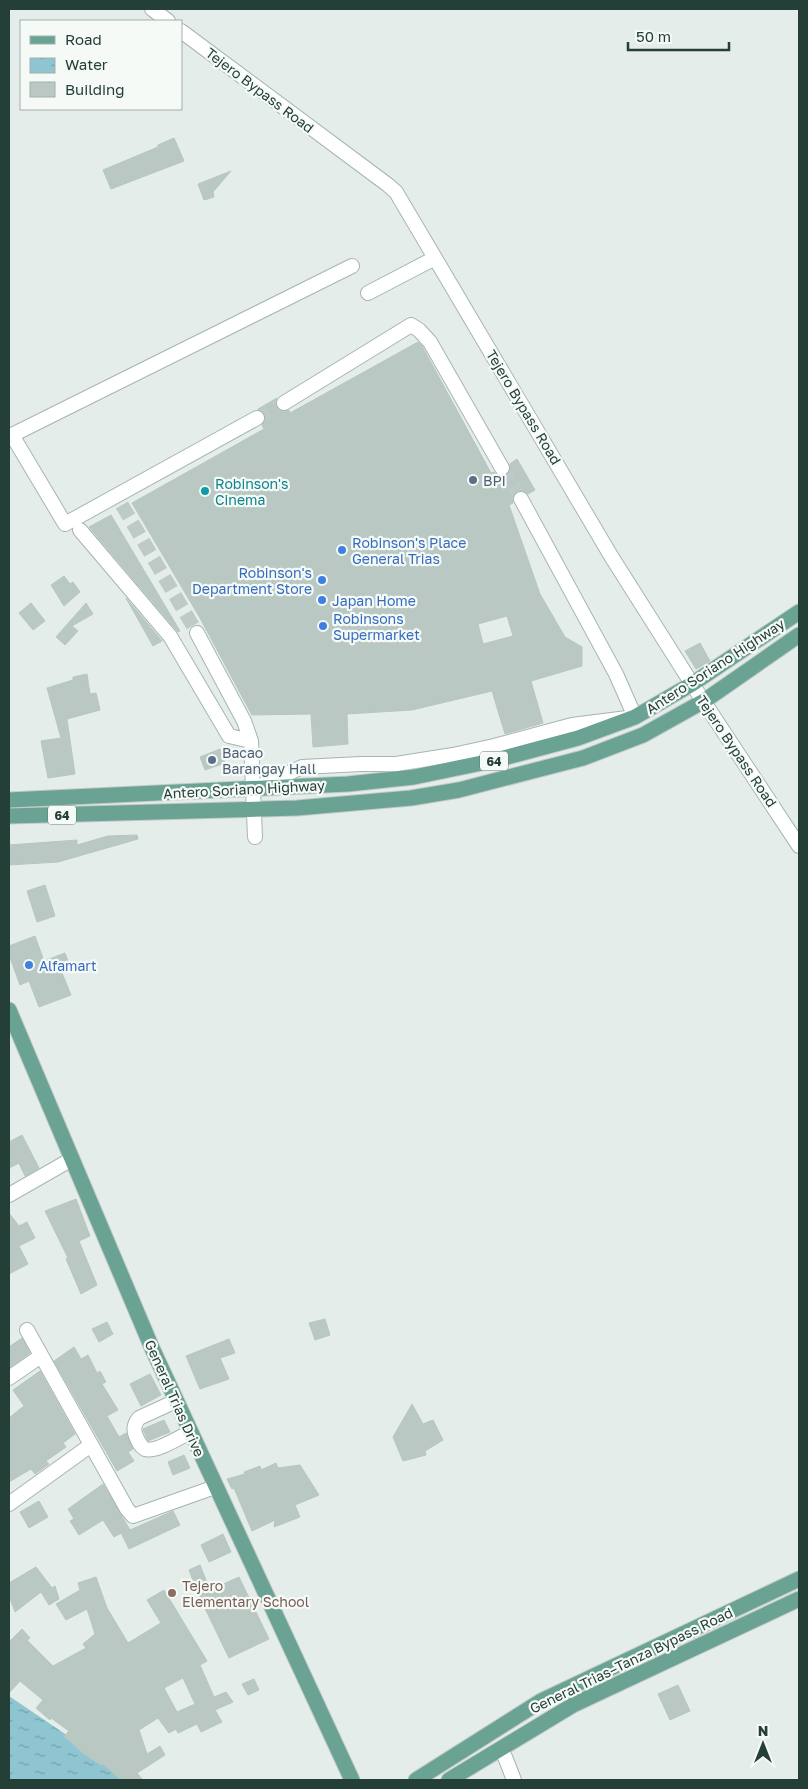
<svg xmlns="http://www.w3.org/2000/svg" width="808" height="1789" font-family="'Golos Text',sans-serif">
<defs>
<pattern id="water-ripples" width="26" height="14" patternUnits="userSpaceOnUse" patternTransform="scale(1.25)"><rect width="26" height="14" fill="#8ec5d0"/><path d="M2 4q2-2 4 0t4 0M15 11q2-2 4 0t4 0" fill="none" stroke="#74a1aa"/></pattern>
</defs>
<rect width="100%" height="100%" fill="#e4ede9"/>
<path fill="url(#water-ripples)" d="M9 1696 133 1780H11L9 1779Z"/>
<path fill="#b9c8c2" stroke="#b7c7c0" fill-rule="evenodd" d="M174 138 184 161 111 189 103 170 158 147V145Z
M231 171 213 192 214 197 204 200 198 184Z
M418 342 422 346 491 473 494 472 498 476H506L510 472V464L517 459 535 490 528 494 522 490 516 492 512 498 513 503 509 505 540 594 565 637 582 647V666L531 681 543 723 505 734 492 691 412 710 347 714 348 744 313 747 311 714 252 715 200 618 132 503 264 429 262 425 266 419 265 414 258 409 277 398 275 403 277 408 284 412 289 410 290 413ZM507 616 513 636 483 644 478 624Z
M111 515 180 631 178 632 89 527Z
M64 576 70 584 73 582 80 592 64 606 51 585Z
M126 598 162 641 153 646Z
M31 603 45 621 33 630 19 613Z
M86 603 93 614 72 626 78 631 65 645 56 637Z
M700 643 710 661 696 669 685 651Z
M87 674 90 694 96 693 100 710 67 719 75 774 48 778 41 741 61 738 47 688 73 680V677Z
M220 749 225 763 205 770 200 757Z
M137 835 138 839 58 862 9 865V845L77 840V845L108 836Z
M45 885 55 916 37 922 27 891Z
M35 936 44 961 65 953 69 964 60 968 71 995 39 1007 29 981 20 985 9 955V946Z
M22 1135 39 1168 25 1176 19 1163 9 1168V1142Z
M76 1199 90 1236 79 1241 97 1285 81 1294 66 1259 68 1258 45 1211Z
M9 1213 19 1226 27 1222 35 1238 19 1246 28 1264 9 1274Z
M325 1319 330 1335 315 1340 309 1323Z
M107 1322 113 1334 99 1342 92 1329Z
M22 1338 30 1353 9 1368V1347Z
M229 1339 235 1353 220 1358 229 1379 200 1389 186 1356Z
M74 1347 81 1359 88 1355 97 1373 100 1371 106 1382 102 1384 118 1410 107 1416 119 1437 126 1433 133 1449 128 1452 134 1461 117 1471 54 1361Z
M40 1371 75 1434 63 1443 66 1447 46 1461 49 1464 35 1474 31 1469 9 1482V1418L24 1406 13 1390Z
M150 1374 161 1395 141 1406 130 1384Z
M412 1404 423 1424 433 1420 443 1440 425 1451 426 1455 403 1461 393 1437Z
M164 1420 170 1432 148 1441 143 1429Z
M184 1455 190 1468 173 1475 168 1462Z
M276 1463 278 1468 300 1465 319 1495 295 1505 300 1517 274 1527 275 1520 252 1531 234 1488 232 1489 227 1479 245 1474 244 1472 260 1466 261 1470Z
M103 1484 130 1530 173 1511 180 1525 129 1549 121 1533 114 1537 103 1520 79 1535 70 1521 74 1519 68 1509Z
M39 1501 48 1517 29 1528 20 1512Z
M223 1534 231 1552 209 1562 201 1545Z
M200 1565 210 1590 239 1577 269 1639 229 1658 199 1596 189 1570Z
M36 1567 52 1588 55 1586 59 1599 49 1605 41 1592 15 1612 9 1596V1583Z
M96 1577 107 1608 128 1643 161 1623 147 1600 164 1590 207 1661 200 1665 214 1697 226 1692 233 1702 215 1710 222 1722 201 1732 197 1724 178 1733 176 1729 169 1733 158 1718 139 1730 147 1754 160 1746 165 1755 137 1773 143 1780H121L103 1764 101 1765 84 1754 64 1736 69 1731 51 1718 50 1720 36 1708 43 1700 20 1681 9 1693V1642L22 1629 30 1638 27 1640 53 1666 86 1648 83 1644 95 1634 87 1609 66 1620 56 1604 80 1590 78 1583ZM183 1678 195 1704 177 1712 164 1688Z
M254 1679 259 1690 248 1695 242 1684Z
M678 1685 690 1711 670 1720 658 1694Z"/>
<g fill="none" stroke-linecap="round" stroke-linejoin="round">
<path stroke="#becac6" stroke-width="14" stroke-dasharray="14 7" stroke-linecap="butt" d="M257 418 284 403
M502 468 521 499
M122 505 197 633"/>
<g stroke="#a7b5b0" stroke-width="16">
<path id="minor" d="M152 9 168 21
M181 31 388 185 396 192 611 556 692 684 799 846
M368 293 435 258
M284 403 411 325 419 330 430 342 502 468
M257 418 65 524 12 435 352 266
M80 530 170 636 229 736 251 741
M197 633 244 721 251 741 255 837
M256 788 302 767 361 764H396L453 755 494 746 572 725 635 717 616 674 521 499
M9 1195 72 1159
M27 1330 127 1509 133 1516 215 1487
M9 1378 41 1356
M176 1401 139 1418C134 1424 133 1429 136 1436 138 1441 140 1446 145 1449 155 1453 180 1437 190 1432
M9 1504 91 1445
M505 1757 514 1780"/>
</g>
<g stroke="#c2c9c7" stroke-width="17">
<path id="major" d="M9 800 348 784 414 777 496 760 578 738 635 717 692 684 799 612
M9 816 297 808 411 798 459 790 583 758 643 735 704 701 799 635
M9 1010 152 1348 352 1780
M416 1780 541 1701 799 1579
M449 1780 573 1705 799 1599"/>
</g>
<use href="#minor" stroke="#fff" stroke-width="14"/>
<use href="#major" stroke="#6aa294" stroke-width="15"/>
</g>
<g fill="#5c6f8a" stroke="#f5faf7" stroke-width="2">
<circle cx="473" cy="480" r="5"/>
<circle cx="212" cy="760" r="5"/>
</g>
<circle fill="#0f9aa8" stroke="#f5faf7" stroke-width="2" cx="205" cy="491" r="5"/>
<g fill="#3f7fe0" stroke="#f5faf7" stroke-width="2">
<circle cx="342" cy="550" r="5"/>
<circle cx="322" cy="580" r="5"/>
<circle cx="322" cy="600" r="5"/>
<circle cx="323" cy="626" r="5"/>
<circle cx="29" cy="965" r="5"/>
</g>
<circle fill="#8d6e63" stroke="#f5faf7" stroke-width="2" cx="172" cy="1593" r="5"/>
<g text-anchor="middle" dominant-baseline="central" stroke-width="4.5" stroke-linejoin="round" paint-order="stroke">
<g fill="#f5faf7" stroke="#637771" stroke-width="1">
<rect x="480" y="751.5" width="28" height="19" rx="4"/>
<rect x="48" y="805.5" width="28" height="19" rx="4"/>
</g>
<g font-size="12" font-weight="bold" fill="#243f38">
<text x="494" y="761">64</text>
<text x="62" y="815">64</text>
</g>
<g font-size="14" fill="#243f38" stroke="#f5faf7">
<text transform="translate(260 90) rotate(37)">Tejero Bypass Road</text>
<text transform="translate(524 407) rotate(59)">Tejero Bypass Road</text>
<text transform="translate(715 666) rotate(-33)">Antero Soriano Highway</text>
<text transform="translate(737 751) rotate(56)">Tejero Bypass Road</text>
<text transform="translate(244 789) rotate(-3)">Antero Soriano Highway</text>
<text transform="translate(175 1398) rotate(66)">General Trias Drive</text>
<text transform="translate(631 1660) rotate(-26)">General Trias–Tanza Bypass Road</text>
</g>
<g font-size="14" fill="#4e5e75" stroke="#f5faf7" text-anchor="start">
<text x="483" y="480">BPI</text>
<text x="222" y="752">Bacao<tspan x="222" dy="16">Barangay Hall</tspan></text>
</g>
<g font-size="14" fill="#0d838f" stroke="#f5faf7" text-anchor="start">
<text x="215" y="483">Robinson's<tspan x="215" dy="16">Cinema</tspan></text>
</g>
<g font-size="14" fill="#366cbe" stroke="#f5faf7" text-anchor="start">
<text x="352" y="542">Robinson's Place<tspan x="352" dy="16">General Trias</tspan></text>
<text x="312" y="572" text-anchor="end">Robinson's<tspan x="312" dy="16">Department Store</tspan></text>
<text x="332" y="600">Japan Home</text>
<text x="333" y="618">Robinsons<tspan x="333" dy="16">Supermarket</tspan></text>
<text x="39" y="965">Alfamart</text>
</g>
<g font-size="14" fill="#785e54" stroke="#f5faf7" text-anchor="start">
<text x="182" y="1585">Tejero<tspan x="182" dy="16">Elementary School</tspan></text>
</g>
</g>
<rect width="808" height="1789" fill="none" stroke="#243f38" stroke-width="20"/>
<rect x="20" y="20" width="162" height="90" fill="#f5faf7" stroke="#a1afab"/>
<rect x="30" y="36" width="25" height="8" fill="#6aa294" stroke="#a1afab"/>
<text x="65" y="45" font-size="15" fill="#243f38">Road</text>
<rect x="30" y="58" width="25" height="15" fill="url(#water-ripples)" stroke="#a1afab"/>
<text x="65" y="70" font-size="15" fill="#243f38">Water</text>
<rect x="30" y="82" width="25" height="15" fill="#b9c8c2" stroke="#a1afab"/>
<text x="65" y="95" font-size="15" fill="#243f38">Building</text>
<g transform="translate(763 1744)" stroke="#f5faf7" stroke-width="4" paint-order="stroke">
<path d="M0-4L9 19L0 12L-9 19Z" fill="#243f38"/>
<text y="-8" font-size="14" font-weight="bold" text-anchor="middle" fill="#243f38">N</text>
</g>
<path d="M628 42v8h101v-8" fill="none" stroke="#243f38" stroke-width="2.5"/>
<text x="636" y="42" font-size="15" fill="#243f38" stroke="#f5faf7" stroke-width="4" paint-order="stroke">50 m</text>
</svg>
